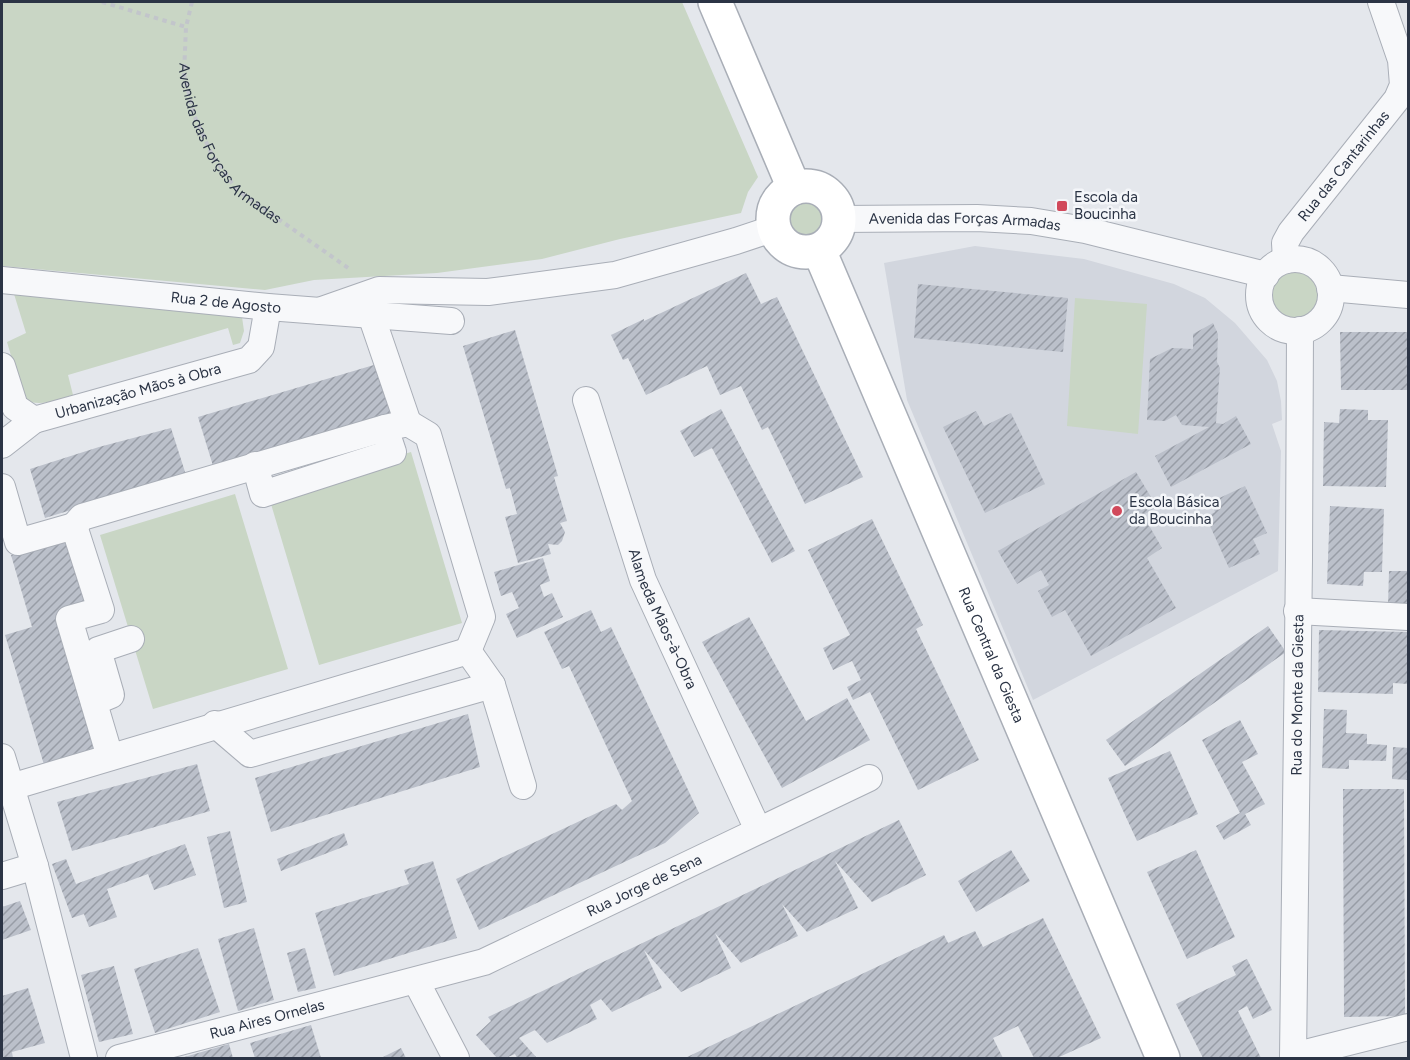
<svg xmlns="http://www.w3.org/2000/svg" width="1410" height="1060" font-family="Figtree,sans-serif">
<defs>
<pattern id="building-hatch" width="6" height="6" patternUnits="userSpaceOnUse" patternTransform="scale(1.5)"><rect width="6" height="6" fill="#bbc0ca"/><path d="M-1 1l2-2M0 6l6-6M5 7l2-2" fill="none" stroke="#989da6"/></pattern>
</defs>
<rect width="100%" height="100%" fill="#e4e7ec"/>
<path fill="#d2d6de" d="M975 246 1084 259 1174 284 1205 298 1235 323 1267 360 1277 381 1281 401 1282 420 1272 424 1281 451 1278 571 1033 700 907 400 884 263Z"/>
<path fill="#c9d6c5" d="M2 2H682L758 177 748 192 741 213 620 239 542 259 437 273 314 280 265 290 3 266 2 264Z
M789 219a17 17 0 1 1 34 0a17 17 0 1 1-34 0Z
M1270 294a25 25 0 1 1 50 0a25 25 0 1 1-50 0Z
M14 294 242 317 244 331 240 343 233 345 228 328 68 375 73 395C56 400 41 407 24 400L7 342 26 333Z
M1075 298 1147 304 1138 434 1067 426Z
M411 452 462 623 319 665 268 494Z
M235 494 288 669 153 709 100 535Z"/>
<path fill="url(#building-hatch)" d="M746 273 761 304 777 297 863 477 805 504 768 427 762 430 741 386 720 395 707 366 646 395 628 358 623 360 611 335 644 319V321Z
M918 284 1068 298 1063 352 914 338Z
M1213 323 1218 334 1217 362 1220 368 1216 423 1223 424 1236 416 1251 444 1171 487 1155 456 1209 427 1182 425 1176 415 1165 421 1147 420 1150 359 1172 348 1193 349V334Z
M515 330 558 476 554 477 567 521 560 523 565 532 562 541 558 545 548 544 551 554 518 563 505 517 517 514 510 488 506 489 463 346Z
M1340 332H1408V390H1341Z
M384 362 400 412 214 469 198 417Z
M721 409 795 551 772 563 712 448 694 457 680 431Z
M1340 409 1368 410V420H1388L1386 487 1323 486 1324 422 1339 423Z
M976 411 984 426 1011 413 1045 484 985 513 943 427Z
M171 428 186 475 45 518 30 469 99 447Z
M1136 472 1157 507 1143 515 1162 548 1147 558 1176 608 1091 656 1065 610 1052 617 1038 591 1049 585 1041 570 1017 584 998 551Z
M1245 486 1267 533 1253 539 1260 554 1229 568 1206 517 1215 512 1211 502Z
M1330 506 1384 509 1382 572H1364L1363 586 1327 584Z
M872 519 923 625 916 629 979 760 918 790 870 692 853 700 847 687 861 680 852 661 833 670 823 648 850 635 808 550Z
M71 537 92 609 58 619 97 754 45 768 5 635 32 627 11 555Z
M543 558 550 581 540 585 544 597 552 593 563 617 517 638 506 614 519 608 512 592 501 596 494 572Z
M1389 571H1408V606H1388Z
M591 610 601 632 611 627 699 813 665 843 479 930 456 879 616 804 622 810 632 801 569 666 562 669 544 632Z
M749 617 806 721 847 698 870 740 782 788 702 642Z
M1268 626 1286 652 1125 766 1106 740Z
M1319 630 1408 632V684L1393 683V694L1318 692Z
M1324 709 1347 710 1346 733 1367 734V744L1387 745 1386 761 1349 760V769L1322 768Z
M468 714 480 767 271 832 255 778Z
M1240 720 1258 754 1242 762 1265 804 1245 814 1251 825 1224 840 1216 826 1240 813 1202 740Z
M1393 747 1408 748V780L1392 779Z
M1170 751 1198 814 1137 841 1108 778Z
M197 764 210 811 72 851 57 802Z
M1343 789H1404L1405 1016 1344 1017Z
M899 820 926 875 872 902 835 861 858 908 807 932 782 904 798 936 741 963 715 933 731 968 681 992 644 950 662 988 612 1012 601 999 590 1005 597 1019 547 1043 535 1030 519 1038 537 1058H517L515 1054 506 1058H497L476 1035 491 1021 488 1017Z
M230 831 247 902 224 908 207 837Z
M344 833 348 845 281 871 277 859Z
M185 844 196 875 154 890 148 874 107 889 117 917 89 927 84 914 72 918 52 864 66 859 76 884Z
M1011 850 1030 881 976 912 958 881Z
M1196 850 1235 937 1187 959 1147 872Z
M433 861 457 938 334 976 315 913 409 884 404 870Z
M20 901 31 930 2 940V907Z
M1043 918 1101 1038 1057 1058H1034L1018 1026 993 1038 1003 1058H685L944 935 948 943 975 931 983 947Z
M254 928 274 1000 238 1011 218 939Z
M198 948 220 1012 155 1033 134 969Z
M305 948 316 988 298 992 287 953Z
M1247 959 1272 1010 1253 1019 1247 1006 1238 1011 1261 1058H1203L1176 1004 1236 975 1232 966Z
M114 966 133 1034 99 1042 81 975Z
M28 988 45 1043 12 1052 13 1058H2V996Z
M311 1025 321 1058H255L250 1043Z
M229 1044 233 1058H181Z
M401 1048 406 1058H381Z"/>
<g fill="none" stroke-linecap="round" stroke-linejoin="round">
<g stroke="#a9aeb7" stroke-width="28">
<g id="street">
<path id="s2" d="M839 219 977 218 1031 221 1085 230 1266 275"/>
<circle cx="1295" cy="295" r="36"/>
<path id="s3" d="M1286 260 1285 243 1291 232 1397 99 1403 85 1401 60 1381 2"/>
<path id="s4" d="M2 280 268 307 451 321"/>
<path d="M1330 288 1408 295"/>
<path d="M319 311 379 290 488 292 615 275 736 241 775 228"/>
<path d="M371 315 408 423"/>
<path id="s5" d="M2 366 15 407 34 420 249 360 261 347 268 307"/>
<path id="s6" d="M586 400 643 580 758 830"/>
<path d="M2 445 34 420"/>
<path d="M255 465 263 494 393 452 385 428"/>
<path d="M2 487 18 542 74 526 101 610 69 619 110 757"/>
<path d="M74 526 82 517 385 428 408 423 428 435 482 617 468 651"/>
<path d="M1297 611 1408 617"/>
<path d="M94 702 111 695 98 650 131 639"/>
<path d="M215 724 250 754 492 685"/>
<path d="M2 757 35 866 84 1058"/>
<path d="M11 787 468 651 492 685 523 786"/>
<path d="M2 876 35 866"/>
<path d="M416 981 456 1058"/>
<path d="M1293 1056 1408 1027"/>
<path id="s7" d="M119 1058 484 962 869 778"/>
<path id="s8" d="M1293 1058 1299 560 1300 330"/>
</g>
</g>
<g stroke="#a9aeb7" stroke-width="36">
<g id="secondary">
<path d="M715 2 794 188"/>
<circle cx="806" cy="219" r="33"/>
<path id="s9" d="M819 250 1163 1058"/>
</g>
</g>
<g stroke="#c2c5cb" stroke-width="4" stroke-dasharray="4.5 4.5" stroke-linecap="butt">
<path d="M102 2 186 27"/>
<path id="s1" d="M192 2 186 27 184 74 194 115 212 155 237 190 351 270"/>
</g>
<use href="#street" stroke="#f7f8fa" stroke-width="26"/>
<use href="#secondary" stroke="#fff" stroke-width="33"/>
</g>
<g fill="#d1495b" stroke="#f4f6f9" stroke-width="2">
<rect x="1056" y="200" width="12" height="12" rx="3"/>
<circle cx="1117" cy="511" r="6"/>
</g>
<g text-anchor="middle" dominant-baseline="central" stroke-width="5" stroke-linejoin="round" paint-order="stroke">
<g font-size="15" fill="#2b3445" stroke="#f4f6f9">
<text stroke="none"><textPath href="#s1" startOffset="158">Avenida das Forças Armadas</textPath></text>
<text stroke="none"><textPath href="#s3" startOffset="114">Rua das Cantarinhas</textPath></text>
<text stroke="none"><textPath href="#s2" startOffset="126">Avenida das Forças Armadas</textPath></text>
<text stroke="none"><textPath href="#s4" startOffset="225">Rua 2 de Agosto</textPath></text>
<text stroke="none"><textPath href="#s5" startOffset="174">Urbanização Mãos à Obra</textPath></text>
<text stroke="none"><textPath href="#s6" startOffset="232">Alameda Mãos-à-Obra</textPath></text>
<text stroke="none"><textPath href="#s9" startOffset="440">Rua Central da Giesta</textPath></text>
<text stroke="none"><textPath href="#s8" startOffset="363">Rua do Monte da Giesta</textPath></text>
<text stroke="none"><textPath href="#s7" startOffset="555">Rua Jorge de Sena</textPath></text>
<text stroke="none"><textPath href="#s7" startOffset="153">Rua Aires Ornelas</textPath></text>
</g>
<g font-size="15" fill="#2b3445" stroke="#f4f6f9" text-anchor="start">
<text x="1074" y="197">Escola da<tspan x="1074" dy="17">Boucinha</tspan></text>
<text x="1129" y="502">Escola Básica<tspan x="1129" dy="17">da Boucinha</tspan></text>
</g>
</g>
<rect width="1410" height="1060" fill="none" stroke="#2b3445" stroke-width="6"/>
</svg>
